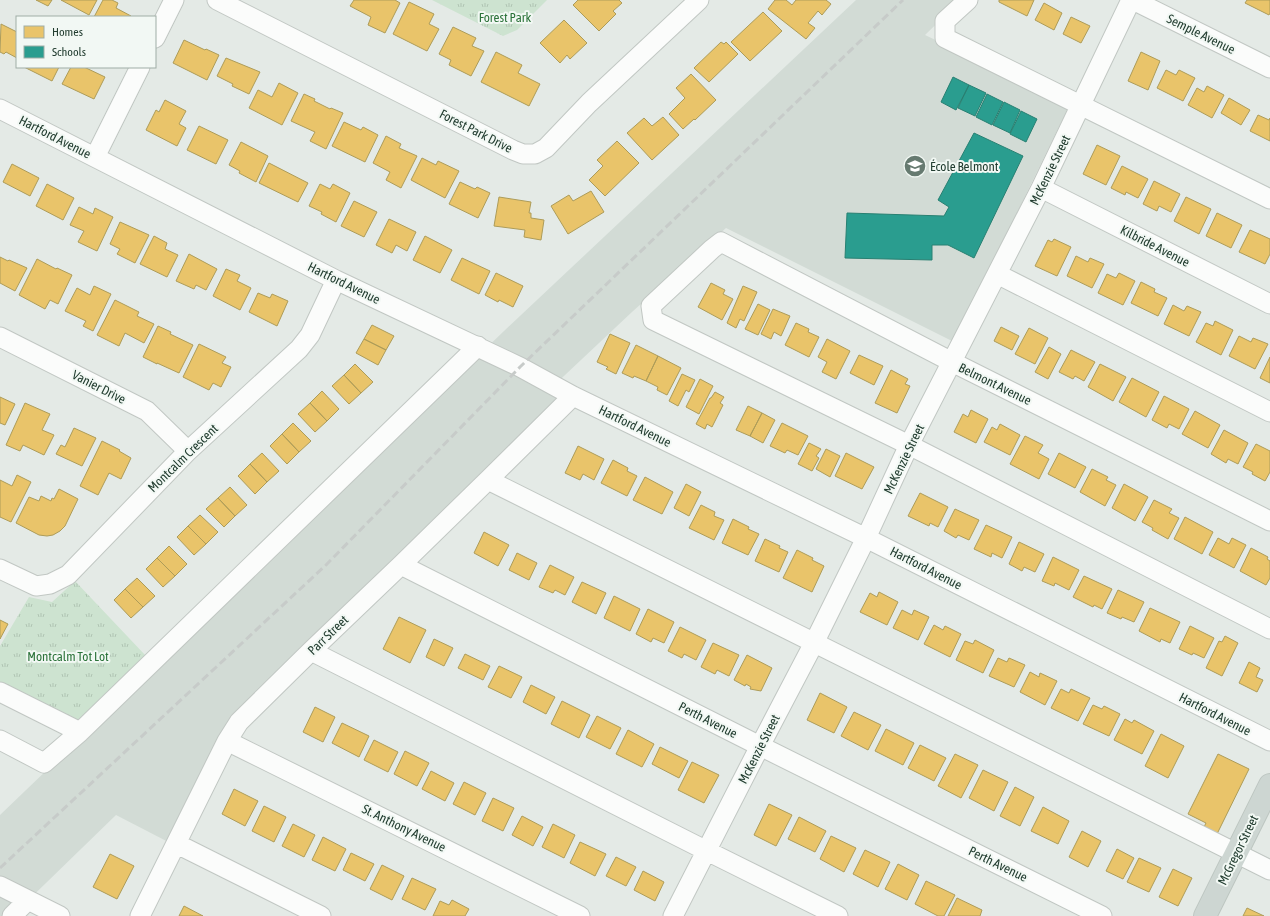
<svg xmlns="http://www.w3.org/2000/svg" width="1270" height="916" font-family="'Asap Condensed',sans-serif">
<defs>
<pattern id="grass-tufts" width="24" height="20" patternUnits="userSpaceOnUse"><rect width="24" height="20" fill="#cde3d0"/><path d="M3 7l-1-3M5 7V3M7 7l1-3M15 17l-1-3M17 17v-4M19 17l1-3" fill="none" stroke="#b0c4b3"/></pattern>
</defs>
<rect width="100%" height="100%" fill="#e4eae6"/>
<path fill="#d2dbd5" d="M856 0H961L925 35 1070 104 954 342 726 228 632 312 548 391 573 396 240 715 176 846 116 815 12 916H0V815L504 331Z"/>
<path fill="url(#grass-tufts)" d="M432 0H547L517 30 503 36Z
M75 581 146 656 83 719 71 720 0 684V646L29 597 52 602Z"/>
<path fill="#e9c46a" stroke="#ad9c59" d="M36 0H52L48 6Z
M61 0H97L89 15Z
M103 0H112L118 3 116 8 131 16V17H94Z
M354 0H395L400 3 385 33 368 25 371 17 350 6Z
M578 0H619L622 3 613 11 616 14 599 31 573 5Z
M775 0H786L792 5 796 0H826L831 4 822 15 818 11 808 23 815 28 806 39 768 9Z
M999 0H1034L1027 16 999 2Z
M1247 0H1270V13L1269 15 1245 3Z
M409 2 434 14 429 24 439 29 427 51 393 34Z
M1044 3 1062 13 1054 30 1035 20Z
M763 12 782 31 750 61 731 42Z
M1071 17 1090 26 1081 43 1063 34Z
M564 20 587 43 570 59 567 55 560 63 540 43Z
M1 24 17 32V58L6 52 4 54 0 52Z
M453 27 476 38 472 46 484 51 471 76 449 65 451 60 439 54Z
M184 40 205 50 206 49 219 55 207 80 173 63Z
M721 42 724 44 726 42 738 54 709 82 694 68Z
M496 52 522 65 518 73 540 84 529 106 481 82Z
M1141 52 1160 61 1148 90 1128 81Z
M226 58 260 72 249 94 232 86 233 84 217 76Z
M24 67H59L52 81Z
M71 67H84L105 77 94 99 62 84Z
M1166 70 1176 75 1179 70 1195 78 1183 101 1157 88Z
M691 74 716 100 695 120 694 119 683 129 669 114 685 98 676 88Z
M279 83 298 93 282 125 249 108 258 90 272 97Z
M1207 86 1224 95 1212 118 1188 105 1197 88 1204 92Z
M304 94 315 99 314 101 330 109 331 108 343 113 326 149 310 141 315 132 291 121Z
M1229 98 1250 110 1241 125 1221 113Z
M165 100 186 111 179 124 186 128 177 146 146 130 156 110 159 112Z
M1258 115 1269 120 1270 118V141L1250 131Z
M663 117 679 135 652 160 627 133 644 118 652 126Z
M344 122 361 130 363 127 378 135 365 162 332 146Z
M199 126 228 140 216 164 187 150Z
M386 136 401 144 399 148 417 156 401 188 386 180 390 172 373 163Z
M617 141 639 163 605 196 589 180 603 166 597 160Z
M241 142 268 156 256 182 239 173 240 171 229 165Z
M1097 145 1120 156 1106 185 1083 174Z
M422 158 436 165 438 161 459 171 445 198 411 180Z
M269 163 308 183 298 202 259 183Z
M12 164 39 178 30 196 3 182Z
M1122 166 1148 179 1138 198 1126 192 1125 195 1111 188Z
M1154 181 1180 194 1171 212 1159 206 1157 211 1143 204Z
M460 182 475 189 477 187 490 193 478 218 449 204Z
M47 184 74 198 63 220 36 206Z
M320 184 330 189 333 184 350 193 336 222 321 214 322 212 309 206Z
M591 191 604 212 568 234 551 206 569 195 573 201Z
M499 197 531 202 529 213H531V218L544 220 541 240 524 237 525 230 494 226Z
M1186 197 1211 209 1199 234 1174 221Z
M354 201 377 212 364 237 341 226Z
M79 207 93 214 95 208 113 217 97 251 78 242 84 231 70 225Z
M1217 213 1242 225 1231 248 1206 236Z
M389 219 416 232 407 251 396 245 392 253 376 245Z
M120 222 149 235 135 263 117 254 120 249 110 244Z
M1250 230 1270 239V254L1265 264 1239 252Z
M154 236 167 243 165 249 178 255 167 277 140 264Z
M425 236 452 250 440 273 413 260Z
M1054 239 1071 247 1057 276 1035 266 1048 240 1052 242Z
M189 254 217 269 206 290 196 285 194 289 176 281Z
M1076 256 1088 262 1090 258 1104 264 1092 288 1067 276Z
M0 257 8 261 9 260 27 268 15 291 0 283Z
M462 258 490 271 479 294 451 280Z
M37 259 56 269 57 268 72 275 58 304 50 300 45 309 19 295Z
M226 269 240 275 237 281 251 288 240 310 213 296Z
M496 273 523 286 513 307 499 300 498 302 485 295Z
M1119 273 1135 281 1123 305 1098 293 1107 274 1116 278Z
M1141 282 1155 289 1154 292 1167 298 1158 316 1131 303Z
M711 283 725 290 723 294 733 299 722 320 698 307Z
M94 286 111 294 93 331 83 326 86 321 65 311 77 288 90 295Z
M743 286 757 292 744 321 740 319 736 328 727 323Z
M258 293 270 298 272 294 288 301 277 326 249 312Z
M115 300 139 312 137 316 154 324 144 343 125 333 119 346 97 335Z
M758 304 770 310 758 335 745 329Z
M1173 305 1184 311 1187 306 1201 312 1189 336 1164 324Z
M773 309 790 316 781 336 774 332 771 339 761 334Z
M1215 321 1233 330 1221 355 1196 342 1206 323 1213 326Z
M796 323 809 329 808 332 819 337 809 357 785 345Z
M372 325 394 336 386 350 364 339Z
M158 326 171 332 170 334 193 345 179 373 157 363V364L143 357Z
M1001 327 1019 336 1012 350 994 341Z
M1029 328 1048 338 1035 364 1015 354Z
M610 334 630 343 616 374 606 369 608 367 597 362Z
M1239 336 1251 342 1253 338 1268 344 1255 369 1229 356Z
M364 339 386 350 378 365 356 353Z
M827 339 850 351 836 379 822 372 827 362 818 357Z
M199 344 226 357 222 363 231 367 221 387 213 383 209 390 183 377Z
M636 345 658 356 646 381 634 376 633 378 622 373Z
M1049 347 1061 354 1048 379 1035 372Z
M1071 350 1095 362 1084 381 1075 376 1073 379 1059 372Z
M859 355 883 366 874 385 850 373Z
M658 356 681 368 667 395 657 390 658 387 646 381Z
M1270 357V383L1260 378Z
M355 364 373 382 361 393 344 375Z
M1100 364 1126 377 1113 401 1088 387Z
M891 370 908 379 905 384 910 386 897 413 875 403Z
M682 374 695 380 689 392 686 390 678 406 669 401Z
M344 375 361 393 349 404 332 386Z
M1132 378 1159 392 1146 417 1119 402Z
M700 379 713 386 699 414 686 407Z
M322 391 339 409 327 421 310 403Z
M715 392 724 397 720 403 723 405 712 427 707 424 705 429 696 424 710 398H711Z
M1164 396 1189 409 1179 429 1169 424 1167 428 1152 420Z
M0 397 15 404 5 425 0 423Z
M25 403 50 414 42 430 54 435 44 455 23 445 20 451 6 445Z
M310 403 327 421 315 432 298 414Z
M748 406 762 413 750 436 736 430Z
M971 410 988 419 976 443 954 432 963 414 968 417Z
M1195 411 1220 425 1208 448 1182 434Z
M762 413 775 420 763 443 750 436Z
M293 423 311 441 299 452 282 434Z
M782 423 808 436 798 455 787 450 785 453 770 446Z
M1000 424 1020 435 1010 455 984 442 992 427 997 430Z
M74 428 96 438 82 466 56 454 61 445 65 447Z
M1224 430 1248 443 1238 464 1228 459 1226 463 1211 454Z
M282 434 299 452 287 464 270 446Z
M1025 436 1043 445 1038 453 1049 459 1039 479 1010 464Z
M102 441 120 450 119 451 131 458 121 479 109 473 98 495 80 486Z
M809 443 821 449 816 456 819 458 812 471 798 464Z
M1256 444 1270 451V472L1265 481 1252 474 1253 472 1243 467Z
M578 446 604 459 594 480 583 474 580 480 565 473Z
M826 449 840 456 830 477 816 469Z
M262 453 279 471 267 482 250 464Z
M846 453 874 467 862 489 835 476Z
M1059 453 1086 467 1075 488 1048 474Z
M613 460 628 468 627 471 637 476 627 496 601 483Z
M250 464 267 482 255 494 238 476Z
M1092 469 1108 477 1106 480 1116 485 1105 506 1080 492Z
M17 475 31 482 11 522 0 517V480L12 486Z
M645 477 673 492 662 514 633 500Z
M686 484 701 492 689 516 674 508Z
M1124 484 1148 497 1135 521 1112 508Z
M230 487 247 505 235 516 218 498Z
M59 489 78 499 65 526 60 531 53 535 47 536 39 535 16 523 29 497 39 501 41 496 51 501 52 498 54 499Z
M920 493 948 507 938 527 930 523 929 526 908 516Z
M218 498 235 516 224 527 206 509Z
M1154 500 1172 509 1169 513 1179 518 1168 539 1152 530 1153 528 1142 522Z
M701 505 715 512 714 516 724 520 714 540 689 528Z
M955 509 979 520 969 540 958 535 956 538 944 531Z
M200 515 218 532 206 544 188 526Z
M1185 517 1213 532 1202 554 1174 539Z
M733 519 749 527 748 529 759 534 748 555 722 543Z
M986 525 1012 537 1002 558 992 553 991 557 974 549Z
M188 526 206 544 194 555 177 537Z
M484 532 509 545 498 566 474 553Z
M1218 538 1229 544 1232 538 1246 545 1234 568 1209 555Z
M765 539 780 546 779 548 788 552 779 572 755 561Z
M1019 542 1044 554 1035 572 1024 567 1022 571 1009 564Z
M169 546 187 564 175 576 157 558Z
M1251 548 1268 557 1267 559 1270 561V578L1266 585 1240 571Z
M797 550 813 558 812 560 824 566 812 592 783 578Z
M517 553 537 563 529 580 509 570Z
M1053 557 1079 570 1069 590 1055 583 1054 586 1042 581Z
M157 558 175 576 163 587 146 569Z
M550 565 574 577 565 595 555 590 553 593 539 587Z
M1084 576 1112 589 1102 609 1094 605 1093 607 1073 597Z
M137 578 155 596 143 607 125 589Z
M582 582 606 593 596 614 572 602Z
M125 589 143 607 131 618 114 600Z
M1118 590 1144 602 1134 622 1122 617 1121 619 1107 613Z
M879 592 898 602 887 625 860 612 870 593 877 597Z
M614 596 640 609 630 631 604 618Z
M1150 608 1180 622 1170 643 1161 639 1160 642 1139 631Z
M648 609 674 622 664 643 653 638 651 642 636 634Z
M902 610 912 615 914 610 929 617 918 640 893 628Z
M399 617 426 630 410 663 383 649Z
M0 620 8 624 0 639Z
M934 625 943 630 945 626 961 634 950 657 924 644Z
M1190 626 1214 638 1204 658 1193 653 1192 655 1179 649Z
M680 627 706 640 696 660 684 654 682 658 668 651Z
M1225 636 1238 643 1222 676 1206 668 1219 641 1222 642Z
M434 639 453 648 444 666 426 657Z
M975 640 994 650 983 673 956 660 965 641 973 644Z
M713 643 739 655 729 676 717 670 715 674 701 667Z
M465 654 490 666 483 680 458 668Z
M747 655 772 668 761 691 750 689 751 687 746 684 745 686 734 680Z
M998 658 1007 662 1009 658 1025 665 1014 687 989 676Z
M1249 662 1260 668 1256 677 1263 680 1257 692 1239 683Z
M499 666 522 677 511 698 488 687Z
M1030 672 1039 677 1040 673 1057 681 1045 705 1020 692Z
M531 685 555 697 546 714 523 702Z
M1061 689 1069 693 1071 689 1090 698 1078 721 1051 708Z
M820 693 847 707 834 733 807 720Z
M562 701 590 715 579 738 551 724Z
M1093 705 1102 709 1104 706 1120 714 1109 736 1083 724Z
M315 707 335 717 323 742 303 732Z
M854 712 881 725 868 750 841 736Z
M597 716 621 728 610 749 586 737Z
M1125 719 1132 723 1134 720 1154 731 1142 754 1114 740Z
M342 723 369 736 359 757 332 743Z
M886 729 914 743 903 765 875 751Z
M628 730 654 744 642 767 616 754Z
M1161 734 1184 746 1168 778 1145 766Z
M374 740 398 752 388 772 364 760Z
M920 745 946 758 934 781 908 768Z
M660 747 688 761 679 778 652 764Z
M405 751 429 763 417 786 394 774Z
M955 754 978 765 961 798 938 786Z
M1218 754 1249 769 1217 834 1204 827 1206 823 1188 814Z
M692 762 719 775 704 803 678 790Z
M983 770 1008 782 994 811 969 798Z
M431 771 454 783 445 801 422 789Z
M464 782 486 793 475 815 453 804Z
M1015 787 1034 797 1020 826 1000 816Z
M234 789 258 801 245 826 222 814Z
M493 798 514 808 503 831 482 821Z
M769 804 792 815 776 846 754 835Z
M264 806 286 817 274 842 252 831Z
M1043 807 1069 821 1058 844 1031 831Z
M522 816 543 827 533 846 512 835Z
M799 817 826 831 815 852 788 839Z
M293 824 315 835 304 857 282 846Z
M553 824 575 835 564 858 542 847Z
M1082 831 1101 841 1088 867 1069 857Z
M831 836 856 848 844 872 820 859Z
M323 837 346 849 335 871 312 860Z
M580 842 606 854 595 876 570 863Z
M1117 849 1134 858 1123 879 1106 871Z
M865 850 890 862 878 887 853 874Z
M351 853 374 864 365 881 343 870Z
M110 854 134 866 117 899 93 887Z
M616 857 636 867 626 886 606 876Z
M1139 858 1161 868 1149 892 1127 882Z
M898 864 919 875 907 900 885 889Z
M382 865 404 876 392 900 370 889Z
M1173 869 1192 878 1178 906 1159 897Z
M643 871 664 882 655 901 634 890Z
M412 878 436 889 425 910 402 899Z
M926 881 955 895 944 916H938L915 904Z
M957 898 982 910 980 916H948Z
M452 900 469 909 465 916H433L440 901 449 905Z
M184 906 203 916H179Z
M1247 908 1264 916H1243Z"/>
<path fill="#2a9d8f" stroke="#288072" d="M953 77 969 85 956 110 941 102Z
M969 85 986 93 975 116 958 108Z
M987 94 1003 102 992 125 976 117Z
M1004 102 1020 110 1010 133 993 125Z
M1021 111 1037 119 1026 142 1010 134Z
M974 133 1023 156 974 258 948 245H932V260L845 258 847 213 944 216 949 207 938 200Z"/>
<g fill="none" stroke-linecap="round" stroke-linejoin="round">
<g stroke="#c1c7c3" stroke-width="21">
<path id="minor" d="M217 0 513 150 523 154H535L546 148 589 103 699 0
M968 0 945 21V38L1270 199
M1133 0 1270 68
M155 38 174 0
M0 109 336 280 520 367 573 396 866 538 1270 741
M95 157 140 67
M1041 188 1270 304
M997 274 1270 412
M0 337 147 411 188 451
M488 480 1270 870
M1270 521 952 362 721 242 712 249 651 306 653 320 909 445 1270 629
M401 565 760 746 1102 916
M0 569 36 586 50 584 68 575 188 451 299 349 310 335 336 280
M311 651 707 851 838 916
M0 692 80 732 478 346
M0 740 44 763 80 732
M227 741 580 916
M177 844 321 916
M0 886 60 916
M12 916 28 900
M140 916 227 741 239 722 311 651 401 565 488 480 573 396
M673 916 760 746 814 643 866 538 909 445 1041 188 1131 0"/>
</g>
<g stroke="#bdc6c1" stroke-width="24">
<path id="major" d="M1205 916 1270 785"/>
</g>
<use href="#minor" stroke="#fbfcfb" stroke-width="19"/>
<use href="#major" stroke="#cdd6d2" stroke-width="22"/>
<path stroke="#c7cbc9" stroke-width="3" stroke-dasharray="8 4" stroke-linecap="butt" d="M0 868 326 565 520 367 903 0"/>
</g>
<defs>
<g id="school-disc" transform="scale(1.15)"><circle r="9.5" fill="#667a70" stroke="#f2f8f4"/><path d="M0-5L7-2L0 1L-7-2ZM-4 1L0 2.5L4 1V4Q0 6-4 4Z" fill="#fff"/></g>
</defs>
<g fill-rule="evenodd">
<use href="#school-disc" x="915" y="166"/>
</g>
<g text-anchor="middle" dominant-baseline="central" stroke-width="4" stroke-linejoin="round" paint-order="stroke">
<g font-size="13" fill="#2c733a" stroke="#f2f8f4">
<text x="505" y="17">Forest Park</text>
<text x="68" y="656">Montcalm Tot Lot</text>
</g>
<g font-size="13" fill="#223d30" stroke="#f2f8f4">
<text transform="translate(1201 34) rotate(26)">Semple Avenue</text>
<text transform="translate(476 131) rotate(27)">Forest Park Drive</text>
<text transform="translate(55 137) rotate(27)">Hartford Avenue</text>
<text transform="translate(1050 170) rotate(-64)">McKenzie Street</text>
<text transform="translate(1155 246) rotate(27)">Kilbride Avenue</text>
<text transform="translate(344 283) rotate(26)">Hartford Avenue</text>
<text transform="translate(995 384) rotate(26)">Belmont Avenue</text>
<text transform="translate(99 387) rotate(27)">Vanier Drive</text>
<text transform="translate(635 426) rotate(26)">Hartford Avenue</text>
<text transform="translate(183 458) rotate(-44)">Montcalm Crescent</text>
<text transform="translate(904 459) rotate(-64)">McKenzie Street</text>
<text transform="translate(926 568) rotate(27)">Hartford Avenue</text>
<text transform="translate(328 635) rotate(-44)">Parr Street</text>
<text transform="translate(1215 714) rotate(27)">Hartford Avenue</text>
<text transform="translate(708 720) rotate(27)">Perth Avenue</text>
<text transform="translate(759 749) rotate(-63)">McKenzie Street</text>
<text transform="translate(404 828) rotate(26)">St. Anthony Avenue</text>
<text transform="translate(1238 850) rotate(-64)">McGregor Street</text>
<text transform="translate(998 864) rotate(26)">Perth Avenue</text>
</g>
<g font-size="13" fill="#223d30" stroke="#f2f8f4" text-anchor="start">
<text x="930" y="166">École Belmont</text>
</g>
</g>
<rect x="16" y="16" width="140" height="52" fill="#f2f8f4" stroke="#9fada6"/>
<rect x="24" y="26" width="20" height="12" fill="#e9c46a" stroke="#9fada6"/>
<text x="52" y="36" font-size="12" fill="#223d30">Homes</text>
<rect x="24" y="46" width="20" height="12" fill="#2a9d8f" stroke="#9fada6"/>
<text x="52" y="56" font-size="12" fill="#223d30">Schools</text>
</svg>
